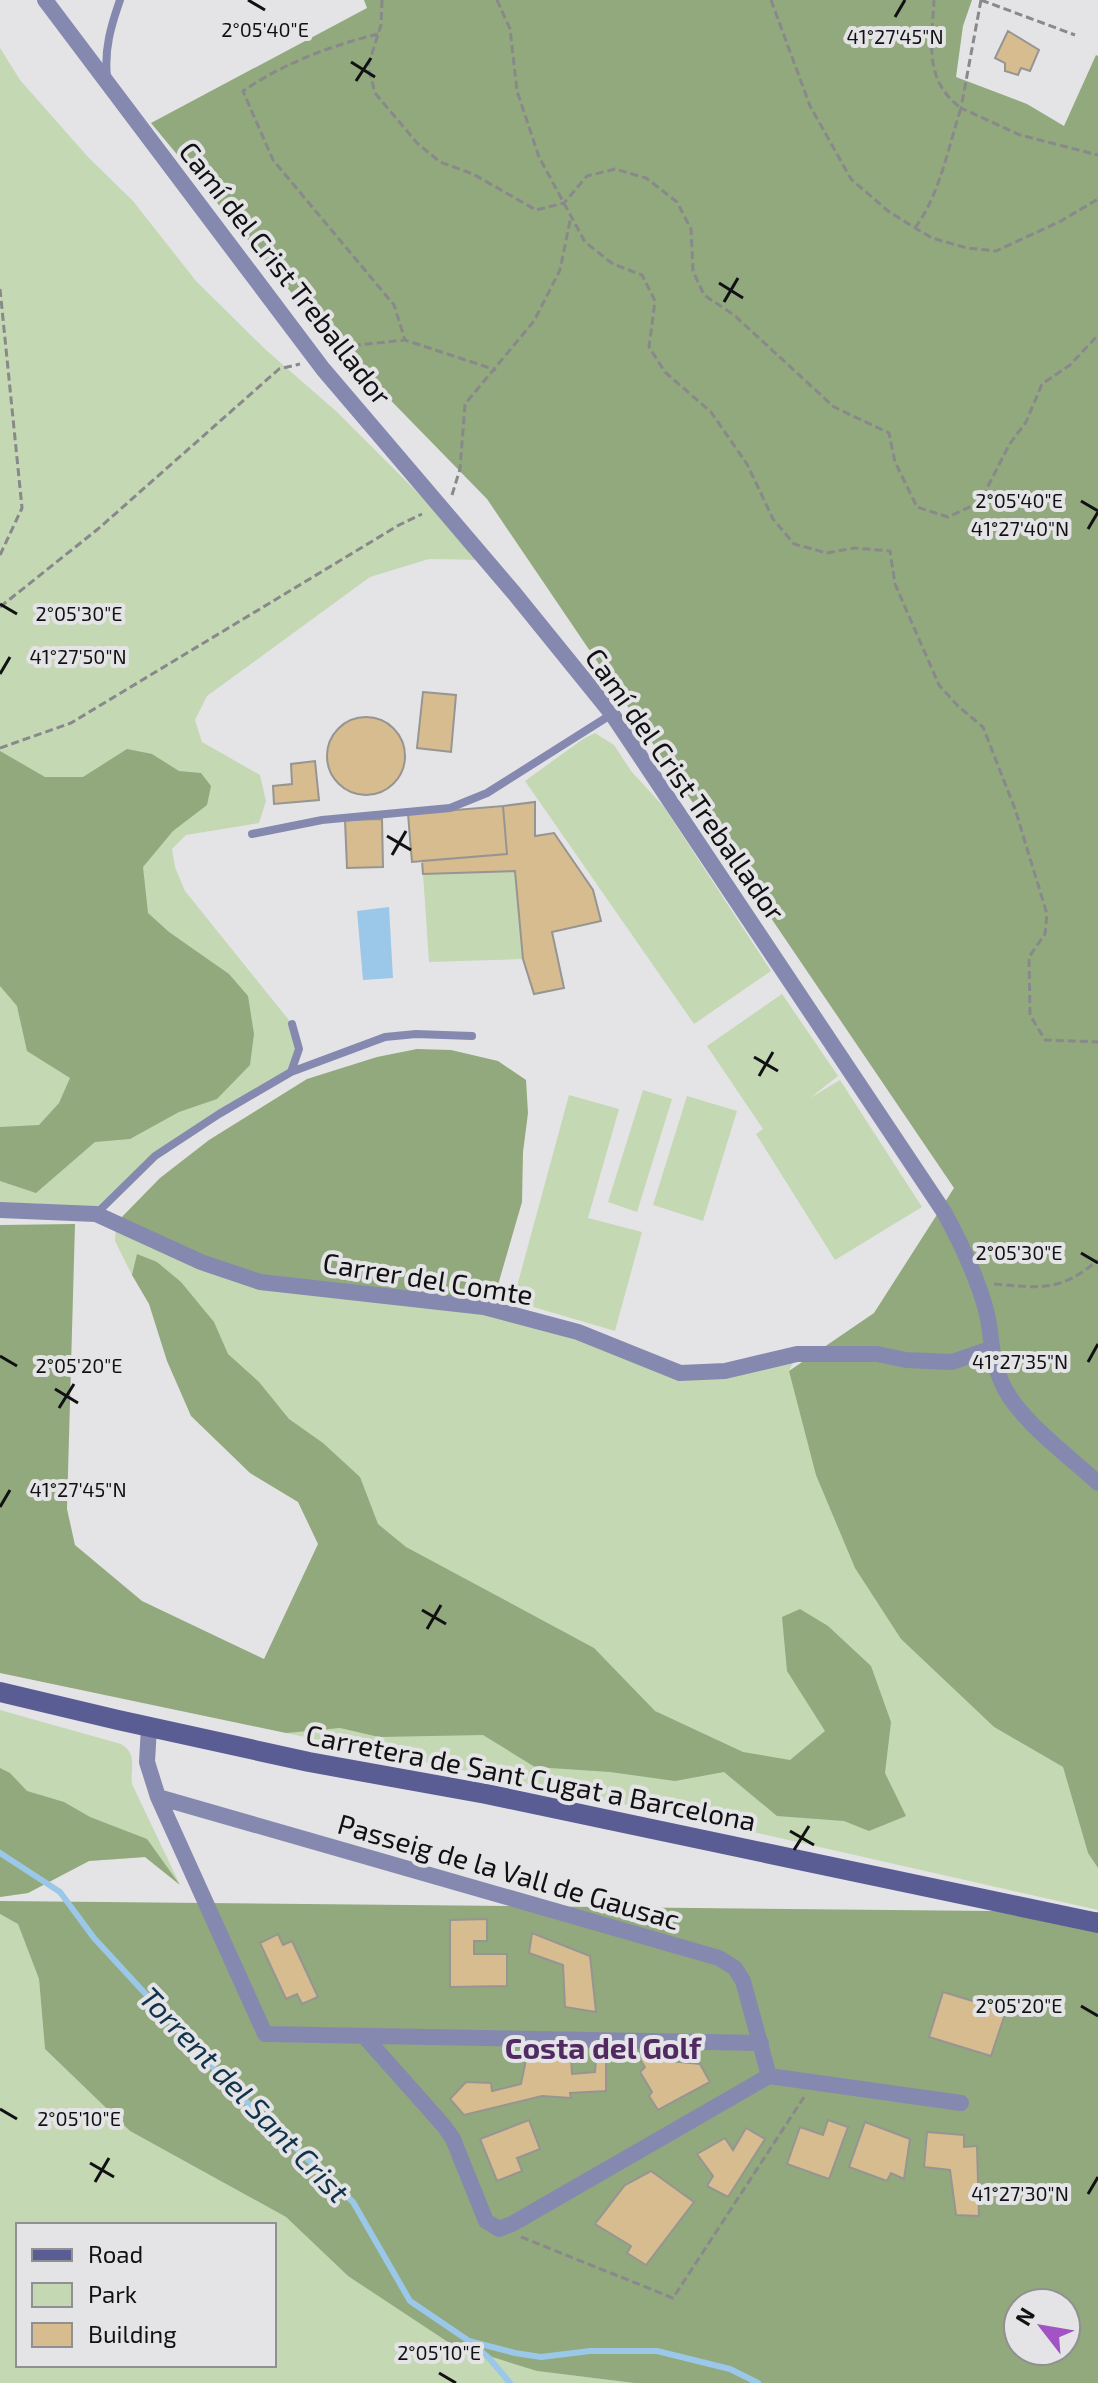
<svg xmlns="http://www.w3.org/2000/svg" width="1098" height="2383" font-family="'Exo 2',sans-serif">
<rect width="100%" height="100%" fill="#e4e4e7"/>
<path fill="#c3d8b3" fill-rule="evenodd" d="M0 48 20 80 88 157 133 201 196 281 266 350 337 412 485 560 429 559 370 577 207 696 195 720 202 742 260 775 266 801 259 823 186 835 172 849 175 867 185 891 292 1024 299 1049 291 1072 155 1156 96 1214 0 1210Z
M595 733 614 745 631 771 664 807 771 971 694 1024 525 781 583 739Z
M515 871 523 959 429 962 423 874Z
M782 994 838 1076 810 1098 840 1080 922 1207 835 1260 756 1134 763 1129 707 1046Z
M643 1090 672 1099 637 1212 608 1202Z
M569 1095 619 1109 588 1218 642 1232 615 1331 513 1301Z
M687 1096 737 1111 703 1221 653 1205Z
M116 1223 484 1307 680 1373 797 1354 789 1371 901 1639 994 1727 1063 1767 1088 1853 1098 1868V1910L722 1825 286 1733 340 1694 382 1588 180 1319 132 1275 115 1241Z
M0 1710 121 1744C138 1754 130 1767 132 1784L180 1885 145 1857 89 1861 28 1893 0 1897Z
M0 1914 18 1923 39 1979 45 2049 130 2131 286 2217 348 2276 537 2371 634 2383H0ZM18 2225H274V2365H18Z"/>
<path fill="#91a97d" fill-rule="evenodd" d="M364 0H972L963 26 956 77 1027 104 1064 126 1096 55 1098 56V1868L1088 1853 1063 1767 994 1727 901 1639 855 1568 816 1475 789 1371 874 1313 954 1188 487 499 324 332 151 123 367 8Z
M127 749 152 754 179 771 201 773 211 786 207 805 173 831 143 867 148 913 169 932 229 974 248 996 254 1034 250 1065 217 1099 179 1112 130 1139 95 1142 36 1193 0 1181V1127L39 1125 59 1103 70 1078 27 1051 17 1006 0 986V751L45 777H83Z
M417 1049 451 1050 498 1061 526 1080 528 1113 523 1152 522 1202 491 1309 260 1282 116 1223 160 1178 209 1140 307 1079 377 1057Z
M75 1224 67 1509 75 1545 142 1601 264 1659 318 1544 298 1502 250 1473 191 1416 167 1361 149 1304 132 1275 137 1254 157 1262 181 1282 214 1322 228 1354 259 1382 289 1419 323 1443 360 1477 378 1524 406 1547 594 1648 655 1711 743 1752 790 1760 825 1731 787 1671 782 1617 800 1609 828 1626 871 1666 891 1722 885 1773 906 1816 869 1831 844 1821 777 1816 724 1772 675 1781 610 1772 535 1767 483 1735 379 1737 340 1728 286 1733 0 1673V1225Z
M0 1768 10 1773 27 1791 64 1802 90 1817 147 1839 180 1885 145 1857 89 1861 28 1893 0 1897Z
M0 1901 1098 1912V2383H634L537 2371 451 2344 348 2276 286 2217 130 2131 45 2049 39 1979 18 1924 0 1914ZM1018 2303H1066V2351H1018Z"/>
<path fill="#9bc7e8" d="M389 907 393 978 363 980 357 911Z"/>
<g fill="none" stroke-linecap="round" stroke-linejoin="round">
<path stroke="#9bc7e8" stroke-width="6" d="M0 1853 60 1892 94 1938 235 2091 353 2202 410 2301 469 2341 515 2353 541 2357 590 2351H657L730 2369 758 2383
M471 2343 489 2358 510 2383"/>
</g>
<path fill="#d7bc90" stroke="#979592" stroke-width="2" d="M1008 31 1039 50 1030 71 1021 68 1018 75 1005 71V63L995 58Z
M423 692 456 695 451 752 417 748Z
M327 756a39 39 0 1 1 78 0a39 39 0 1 1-78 0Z
M315 761 319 800 274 804 273 786 292 784 291 764Z
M535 802V836L554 833 593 890 601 921 552 932 564 988 534 994 523 959 515 871 423 874 422 861 507 854 503 806Z
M503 806 507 854 412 862 408 814Z
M382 819 383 867 347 868 345 820Z
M487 1919V1941H474V1954H507V1986L450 1987V1920Z
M532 1933 590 1956 596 2012 565 2007 563 1965 529 1953Z
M278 1934 283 1945 292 1941 318 1997 302 2004 297 1994 286 1999 260 1943Z
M943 1992 1006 2011 991 2056 929 2037Z
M527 2055 571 2058 572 2074 595 2072 596 2059 606 2061V2091L570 2093 571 2098 542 2096 464 2115 450 2099 466 2082 491 2083 492 2091 521 2084Z
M639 2058 700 2064 710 2082 658 2110 649 2096 652 2092 640 2072 645 2067Z
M529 2120 540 2149 517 2158 522 2171 497 2181 480 2139Z
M828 2120 848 2127 829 2179 787 2164 800 2127 823 2135Z
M865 2122 910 2139 904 2179 891 2173 887 2181 849 2167Z
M746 2128 765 2139 728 2197 707 2186 713 2176 697 2154 725 2138 733 2150Z
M927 2132 964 2135V2147L977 2146 979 2216 956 2215 950 2170 924 2167Z
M651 2171 694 2202 646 2265 627 2253 631 2246 595 2224 625 2185Z"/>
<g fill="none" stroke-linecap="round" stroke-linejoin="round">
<path stroke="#89898c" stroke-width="3" stroke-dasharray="8 4" stroke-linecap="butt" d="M382 0 381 25 368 66 375 93 417 143 440 162 473 174 536 210 564 203 587 176 615 169 646 178 677 202 691 229 693 271 704 295 734 315 834 407 889 433 895 462 917 507 948 517 980 502 1009 445 1026 422 1042 384 1070 365 1098 335
M497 0 510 29 517 91 539 157 585 242 613 264 642 275 655 301 649 347 665 372 711 412 747 464 773 519 794 544 827 553 854 548 890 551 895 584 939 685 958 706 983 727 1015 809 1047 914 1045 934 1029 957 1030 1015 1045 1040 1098 1042
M771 0 810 106 851 179 888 211 915 228 932 238 967 248 996 251 1061 221 1098 199
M981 0 961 108 1020 135 1098 155
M981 0 1075 35
M378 34C330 46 284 63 243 91L273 160 394 305 405 340 496 370
M915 228C940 194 948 148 961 108 923 80 932 42 934 0
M0 289 22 508 0 555
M329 348 405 340
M452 495 460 469 465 404 534 321 560 270 571 216
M0 607 98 529 279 369 300 364
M0 748 71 723 399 525 422 514
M994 1284C1040 1288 1061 1292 1098 1260
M521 2237 673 2298 804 2097"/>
<path stroke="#8689af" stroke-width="8" d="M107 77C104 49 111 26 120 0
M252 834 322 820 450 808 487 793 612 714
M291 1072 385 1037 416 1034 472 1036
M96 1214 155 1156 219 1114 291 1072 299 1049 292 1024"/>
<path stroke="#8689af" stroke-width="16" d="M45 0 323 369 514 593 612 714 944 1212C962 1245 978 1278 987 1314 992 1337 991 1359 1001 1381 1016 1418 1068 1455 1098 1483
M0 1210 96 1214 201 1262 260 1282 484 1307 578 1332 680 1373 725 1371 797 1354H877L906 1360 952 1362 990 1349
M149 1727 147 1762 158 1797 265 2034 761 2043
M158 1797 719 1958 735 1968 743 1981 769 2076
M364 2036 444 2126 453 2139 486 2221 499 2229 512 2224 769 2076 961 2103"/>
<path stroke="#5a5d94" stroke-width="20" d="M0 1692 118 1720 309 1762 486 1794 1098 1923"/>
</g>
<path fill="none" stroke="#111113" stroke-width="3" d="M248 0 265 10M895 17 905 0M351 62 375 77M356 81 371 58M719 283 743 298M724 302 738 278M1081 501 1098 511M1088 529 1098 512M0 604 17 614M0 674 10 657M387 836 411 850M392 855 406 831M754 1057 778 1071M759 1076 773 1052M1081 1253 1098 1263M0 1356 17 1366M1088 1362 1098 1344M55 1389 78 1403M59 1408 74 1384M0 1507 10 1490M422 1610 446 1624M427 1629 441 1605M790 1831 814 1845M794 1850 809 1826M1081 2006 1098 2016M0 2109 17 2119M90 2163 114 2177M95 2182 109 2158M1088 2194 1098 2177M439 2373 456 2383"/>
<g text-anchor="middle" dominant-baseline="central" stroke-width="8" stroke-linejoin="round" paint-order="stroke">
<g font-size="28" fill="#111113" stroke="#e4e4e7">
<text transform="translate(286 273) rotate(52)">Camí del Crist Treballador</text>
<text transform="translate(686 784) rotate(55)">Camí del Crist Treballador</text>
<text transform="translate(428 1278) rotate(9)">Carrer del Comte</text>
<text transform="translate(531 1777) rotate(11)">Carretera de Sant Cugat a Barcelona</text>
<text transform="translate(509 1871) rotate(16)">Passeig de la Vall de Gausac</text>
</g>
<g font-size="30" font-weight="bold" fill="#502a61" stroke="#e4e4e7">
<text x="603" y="2047">Costa del Golf</text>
</g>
<g font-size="30" font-style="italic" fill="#10334b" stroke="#e4e4e7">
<text transform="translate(245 2094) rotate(46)">Torrent del Sant Crist</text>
</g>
</g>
<g font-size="20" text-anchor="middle" fill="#111113" stroke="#e4e4e7" stroke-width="8" stroke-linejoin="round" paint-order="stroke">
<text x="265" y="37">2°05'40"E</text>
<text x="895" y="44">41°27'45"N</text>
<text x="1019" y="508">2°05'40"E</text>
<text x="1020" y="536">41°27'40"N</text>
<text x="79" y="621">2°05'30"E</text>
<text x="78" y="664">41°27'50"N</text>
<text x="1019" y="1260">2°05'30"E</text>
<text x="1020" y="1369">41°27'35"N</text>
<text x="79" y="1373">2°05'20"E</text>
<text x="78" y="1497">41°27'45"N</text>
<text x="1019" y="2013">2°05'20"E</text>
<text x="79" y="2126">2°05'10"E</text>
<text x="1020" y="2201">41°27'30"N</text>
<text x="439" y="2360">2°05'10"E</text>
</g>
<rect x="16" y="2223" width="260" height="144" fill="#e4e4e7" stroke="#909092" stroke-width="2"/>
<rect x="32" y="2249" width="40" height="12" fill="#5a5d94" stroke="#909092" stroke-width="2"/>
<text x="88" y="2263" font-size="24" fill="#111113">Road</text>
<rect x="32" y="2283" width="40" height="24" fill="#c3d8b3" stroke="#909092" stroke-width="2"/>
<text x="88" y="2303" font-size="24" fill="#111113">Park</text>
<rect x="32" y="2323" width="40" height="24" fill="#d7bc90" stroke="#909092" stroke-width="2"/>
<text x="88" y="2343" font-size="24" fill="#111113">Building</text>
<g transform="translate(1042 2327) rotate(301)"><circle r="38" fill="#e4e4e7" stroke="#909092" stroke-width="2"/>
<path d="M0-6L14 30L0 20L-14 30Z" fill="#a253c4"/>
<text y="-12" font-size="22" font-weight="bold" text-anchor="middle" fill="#111113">N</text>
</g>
</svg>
